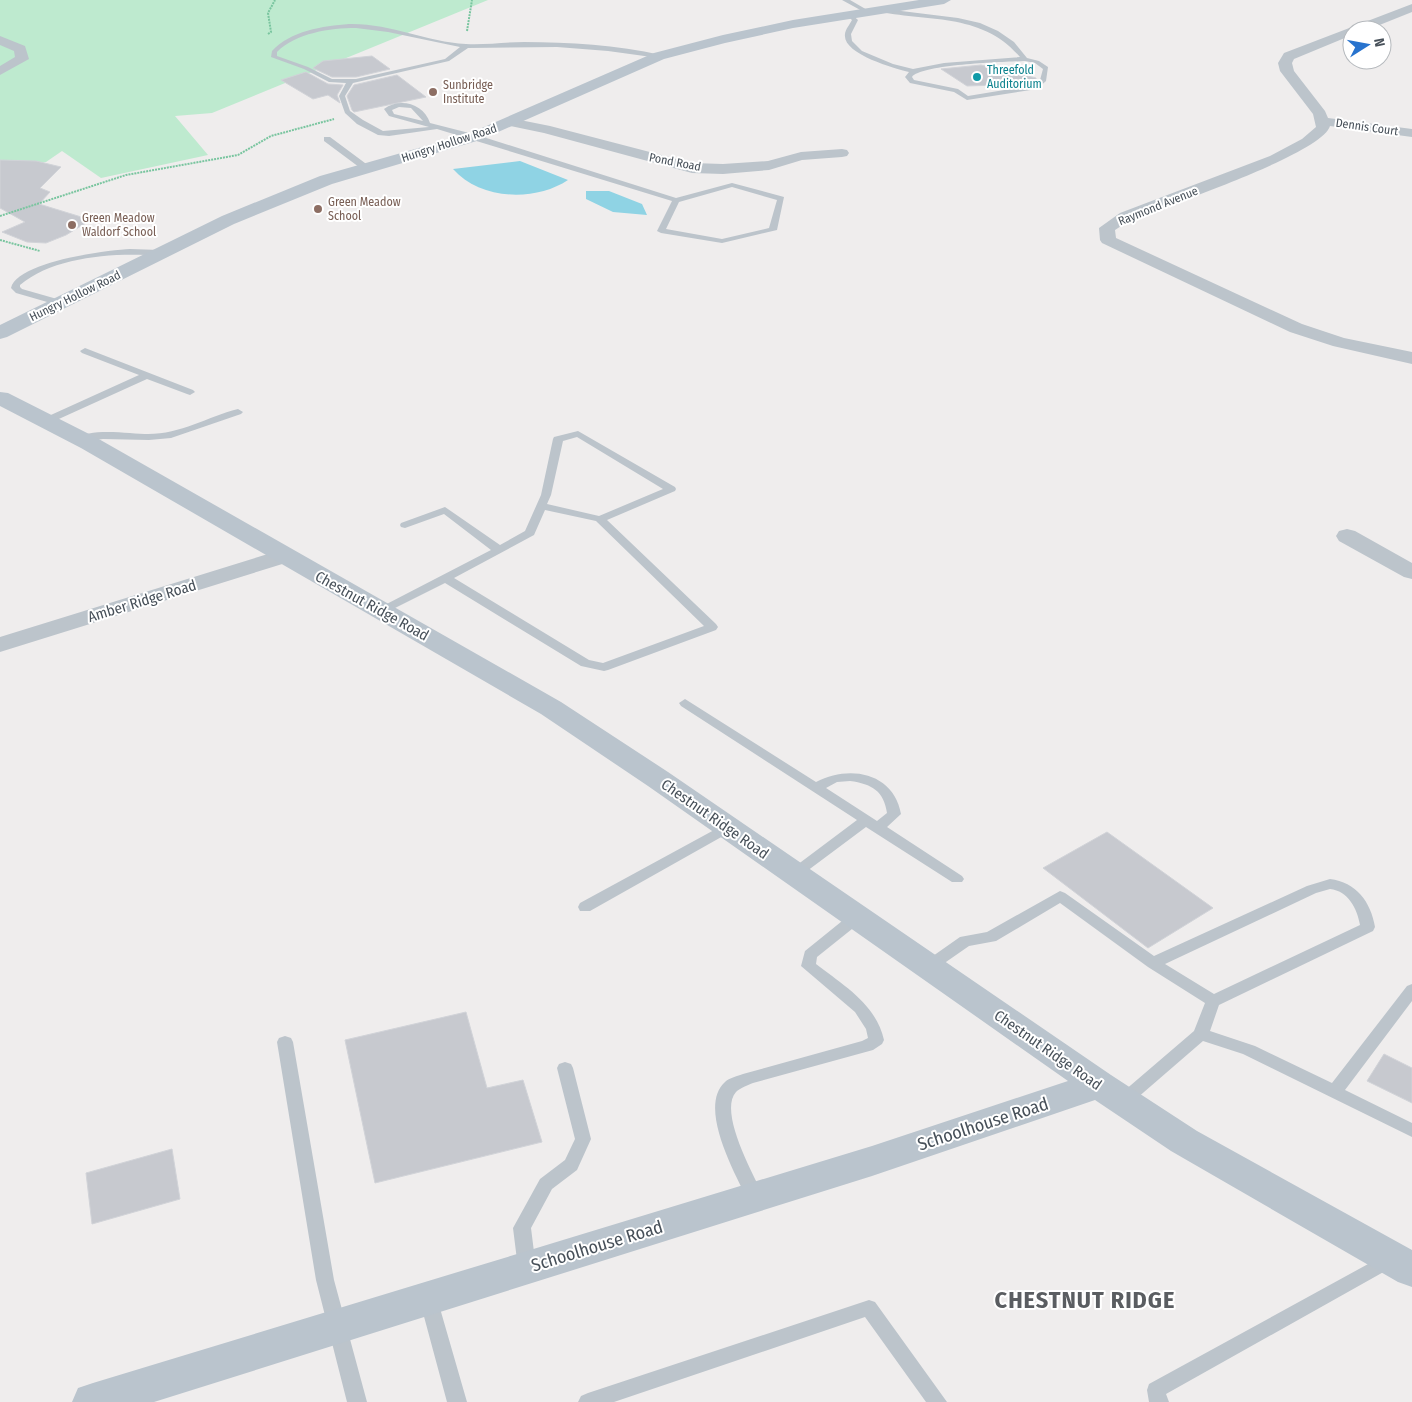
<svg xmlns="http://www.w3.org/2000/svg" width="1412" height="1402" font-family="'Fira Sans Condensed',sans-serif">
<rect width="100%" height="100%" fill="#efeded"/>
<path fill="#beeacf" d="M0 0H488L212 113 175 116 208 155 101 178 62 151 46 162 0 170Z"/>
<path fill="#8fd3e4" d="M520 161 568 180C535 202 480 200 453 169Z
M586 191H609L642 204 647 215 613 212 586 199Z"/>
<path fill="#c7c9cf" stroke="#d1d3d8" d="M372 56 390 69 356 77H332L313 68 323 61Z
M981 65 1036 78V82L1028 84 967 86 941 69Z
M306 72 328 84 343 85 337 95 340 103 328 95 313 99 281 80Z
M397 75 426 97 354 112 352 110 347 96 354 85Z
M0 160 36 161 61 167 40 188 50 192 39 204 91 220 66 235 46 243 27 242 2 232 25 222 0 208Z
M1107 832 1213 908 1148 948 1043 868Z
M466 1012 487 1088 523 1080 542 1142 375 1183 345 1040Z
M1384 1054 1412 1068V1103L1367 1081Z
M172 1149 180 1199 92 1224 86 1173Z"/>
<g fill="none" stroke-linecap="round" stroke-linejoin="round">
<path stroke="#79c59f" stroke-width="2" stroke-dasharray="2 1" stroke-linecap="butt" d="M467 31 472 0
M268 34 271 32 268 13 275 0
M0 216 126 175 238 155 271 136 334 119
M0 240 40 251"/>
<path fill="#bcc4cb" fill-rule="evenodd" d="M842 0H850L869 11 864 12Z
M877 8 958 18 980 23 998 31 1014 42 1027 58 1039 61 1048 67 1046 81 1037 89 967 100 954 92 910 83 905 77 909 72C894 68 842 54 845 34 845 30 850 24 852 20L846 15V13H850L858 20 851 34 852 41 862 51 893 64 913 69 944 63 1020 57C982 12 927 22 875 11ZM1025 61 1035 63 1043 69 1040 80 1035 85 968 96 958 89 914 80 912 77C922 64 1005 62 1025 61Z
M349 24C390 23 426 42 466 44 485 45 505 42 524 42 569 42 617 45 661 55V57L659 58 608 51 557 47 468 48 449 61 353 83 345 96 350 111 363 120 383 131 429 127 389 116 384 109C400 97 424 104 430 123L477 135 676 198 732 183 784 197 777 230 722 243 661 233 657 231 672 201 437 129 389 136 378 135 357 124 345 113 339 96 346 83 329 82 304 69 271 57 272 51C290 31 323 26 349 24ZM356 28 388 32 460 47 445 59 356 79H332L308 67 277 56V52C296 33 330 28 356 28ZM399 107 411 108 423 121 394 114 392 110ZM732 187 777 200 769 228 722 239 666 229 679 202Z
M324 137H330L369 166V170H363L324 141Z
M130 249 160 250 164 253 160 256C117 252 54 256 20 285V287L22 289 64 301 65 303 61 306 16 293 11 288C17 262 106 250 130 249Z
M85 348 193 390 195 392 190 395 187 394 147 379 50 423H42V419L139 375 82 353 80 351Z
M238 409 243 412 241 414 171 438 149 440 103 439 81 442 76 439C89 427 131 434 148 434 181 434 207 417 238 409Z
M578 431 675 487 676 489 675 491 607 520 716 624 718 627 716 630 608 670 604 671 581 666 445 583 385 613H377L375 611 377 609 491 550 444 514 405 528 401 527 400 525 401 523 445 507 500 545 525 531 541 495 553 439 554 437ZM577 437 663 489 599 516 547 504 551 495 563 441ZM545 510 596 521 704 626 603 663 589 660 454 578 534 535Z
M685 699 816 782C850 764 894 773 901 814L887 827 962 876 964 879 962 882H952L866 827 799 877H789L787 874 789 871 857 820 681 706 679 703ZM850 781C872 784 884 791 887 813L877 821 826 788 837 782Z
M727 823 732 825 734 828 732 831 590 911H580L578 907 580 903Z
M1330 879C1356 882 1371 902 1375 927L1373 931 1219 1005 1210 1031 1255 1046 1332 1083 1407 986 1412 984V1001L1345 1090 1412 1123V1137L1243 1054 1203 1041 1129 1105 1123 1107 1117 1105 1115 1101 1117 1097 1194 1031 1205 1003 1148 967 1060 903 996 941 969 946 933 971 928 972 923 971 921 967 923 963 960 937 987 932 1060 891 1065 893 1154 956 1307 886ZM1330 889C1348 891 1357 908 1360 925L1214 994 1165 964 1316 893Z
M857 912 862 913 864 917 862 921 817 957 816 964C843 985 876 1004 884 1040L882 1044 873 1050 753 1083C748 1085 740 1088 736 1092 718 1112 754 1176 764 1197L761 1202 755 1204 749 1202C736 1176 697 1107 725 1082 729 1078 738 1076 743 1074L862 1041 868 1038 866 1029 855 1012 801 966 805 951 852 913Z
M285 1036 291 1038 293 1042 334 1280 367 1402H347L316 1280 277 1042 279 1038Z
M565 1062 571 1064 573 1068 591 1139 577 1170 552 1189 531 1228 536 1268 533 1273 527 1276 521 1273 518 1268 513 1228 540 1179 565 1160 575 1139 557 1068 559 1064Z
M1390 1252 1396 1255 1399 1260 1396 1265 1166 1394 1169 1402H1149L1147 1390 1149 1384Z
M428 1290 434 1292 437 1298 467 1402H447L419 1298 422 1292Z
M869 1300 875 1302 947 1402H926L865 1317 614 1402H578L581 1396 588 1393Z"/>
<path fill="#bcc4cb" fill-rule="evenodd" d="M1412 4V12L1367 30H1352V35L1294 59 1292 63 1294 71 1325 111 1328 118 1412 129V137L1330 126C1322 154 1164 207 1132 219L1115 230 1116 238 1302 324 1344 338 1412 352V364L1333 346 1290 332 1102 243 1100 240 1099 228 1120 213 1270 156 1302 139 1316 127 1313 114 1280 71 1278 63 1284 53Z
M0 36 25 46 29 59 0 75V66L15 57 14 51 0 45Z
M510 118 550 126 692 163 723 164 768 161 801 152 842 149 847 150 849 153 847 156 842 157 802 160 769 170 723 174 692 173 544 133 505 125 503 122 505 119Z
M1347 529 1355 531 1412 563V579L1404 577 1339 541 1336 536 1339 531Z
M284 549 292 551 295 556 292 561 0 652V637Z"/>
<path fill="#bac4cd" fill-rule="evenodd" d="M919 0H951L944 4 793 28 725 43 664 59 480 140 332 184 234 224 7 337 0 339V325L222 216 320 176 468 134 654 53 723 35 793 20Z
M0 392 8 393 97 438 561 702 668 772 1111 1075 1197 1131 1412 1250V1287L1398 1282 1171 1151 1095 1100 872 1176 154 1402H72L78 1388 93 1383 872 1146 1068 1081 648 786 541 714 81 448 0 406Z"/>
</g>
<circle fill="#0f9aa8" stroke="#fff" stroke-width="2" cx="977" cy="77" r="5"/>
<g fill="#8d6e63" stroke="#fff" stroke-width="2">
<circle cx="433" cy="92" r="5"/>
<circle cx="318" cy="209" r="5"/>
<circle cx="72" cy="225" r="5"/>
</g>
<g text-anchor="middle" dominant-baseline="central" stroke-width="4" stroke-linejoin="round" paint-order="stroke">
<g font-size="12" fill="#0d838f" stroke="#fff" text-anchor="start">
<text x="987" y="70">Threefold<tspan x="987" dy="14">Auditorium</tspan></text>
</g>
<g font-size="12" fill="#785e54" stroke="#fff" text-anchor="start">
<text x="443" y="85">Sunbridge<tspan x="443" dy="14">Institute</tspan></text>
<text x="328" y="202">Green Meadow<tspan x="328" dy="14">School</tspan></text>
<text x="82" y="218">Green Meadow<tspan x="82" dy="14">Waldorf School</tspan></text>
</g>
<g font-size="12" fill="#475059" stroke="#fff">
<text transform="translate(1367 127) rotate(8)">Dennis Court</text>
<text transform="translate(449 143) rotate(-18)">Hungry Hollow Road</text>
<text transform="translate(675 162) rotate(11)">Pond Road</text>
<text transform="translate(1158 206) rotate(-22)">Raymond Avenue</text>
<text transform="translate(75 296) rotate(-26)">Hungry Hollow Road</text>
</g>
<g font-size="15" fill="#475059" stroke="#fff">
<text transform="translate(142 601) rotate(-17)">Amber Ridge Road</text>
<text transform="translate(372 606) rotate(29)">Chestnut Ridge Road</text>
<text transform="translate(715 819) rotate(35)">Chestnut Ridge Road</text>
<text transform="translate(1048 1050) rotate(35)">Chestnut Ridge Road</text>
</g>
<g font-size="18" fill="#475059" stroke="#fff">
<text transform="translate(983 1124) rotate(-18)">Schoolhouse Road</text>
<text transform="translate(597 1246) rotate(-17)">Schoolhouse Road</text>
</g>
<g font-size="24" font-weight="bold" letter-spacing="1" fill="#5a5d61" stroke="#fff">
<text x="1085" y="1300">CHESTNUT RIDGE</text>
</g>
</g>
<g transform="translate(1367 45) rotate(79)"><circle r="24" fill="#ffffff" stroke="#b5b9bd"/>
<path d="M0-4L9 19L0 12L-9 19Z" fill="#2873ce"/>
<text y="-8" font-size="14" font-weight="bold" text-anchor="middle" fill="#475059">N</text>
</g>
</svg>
